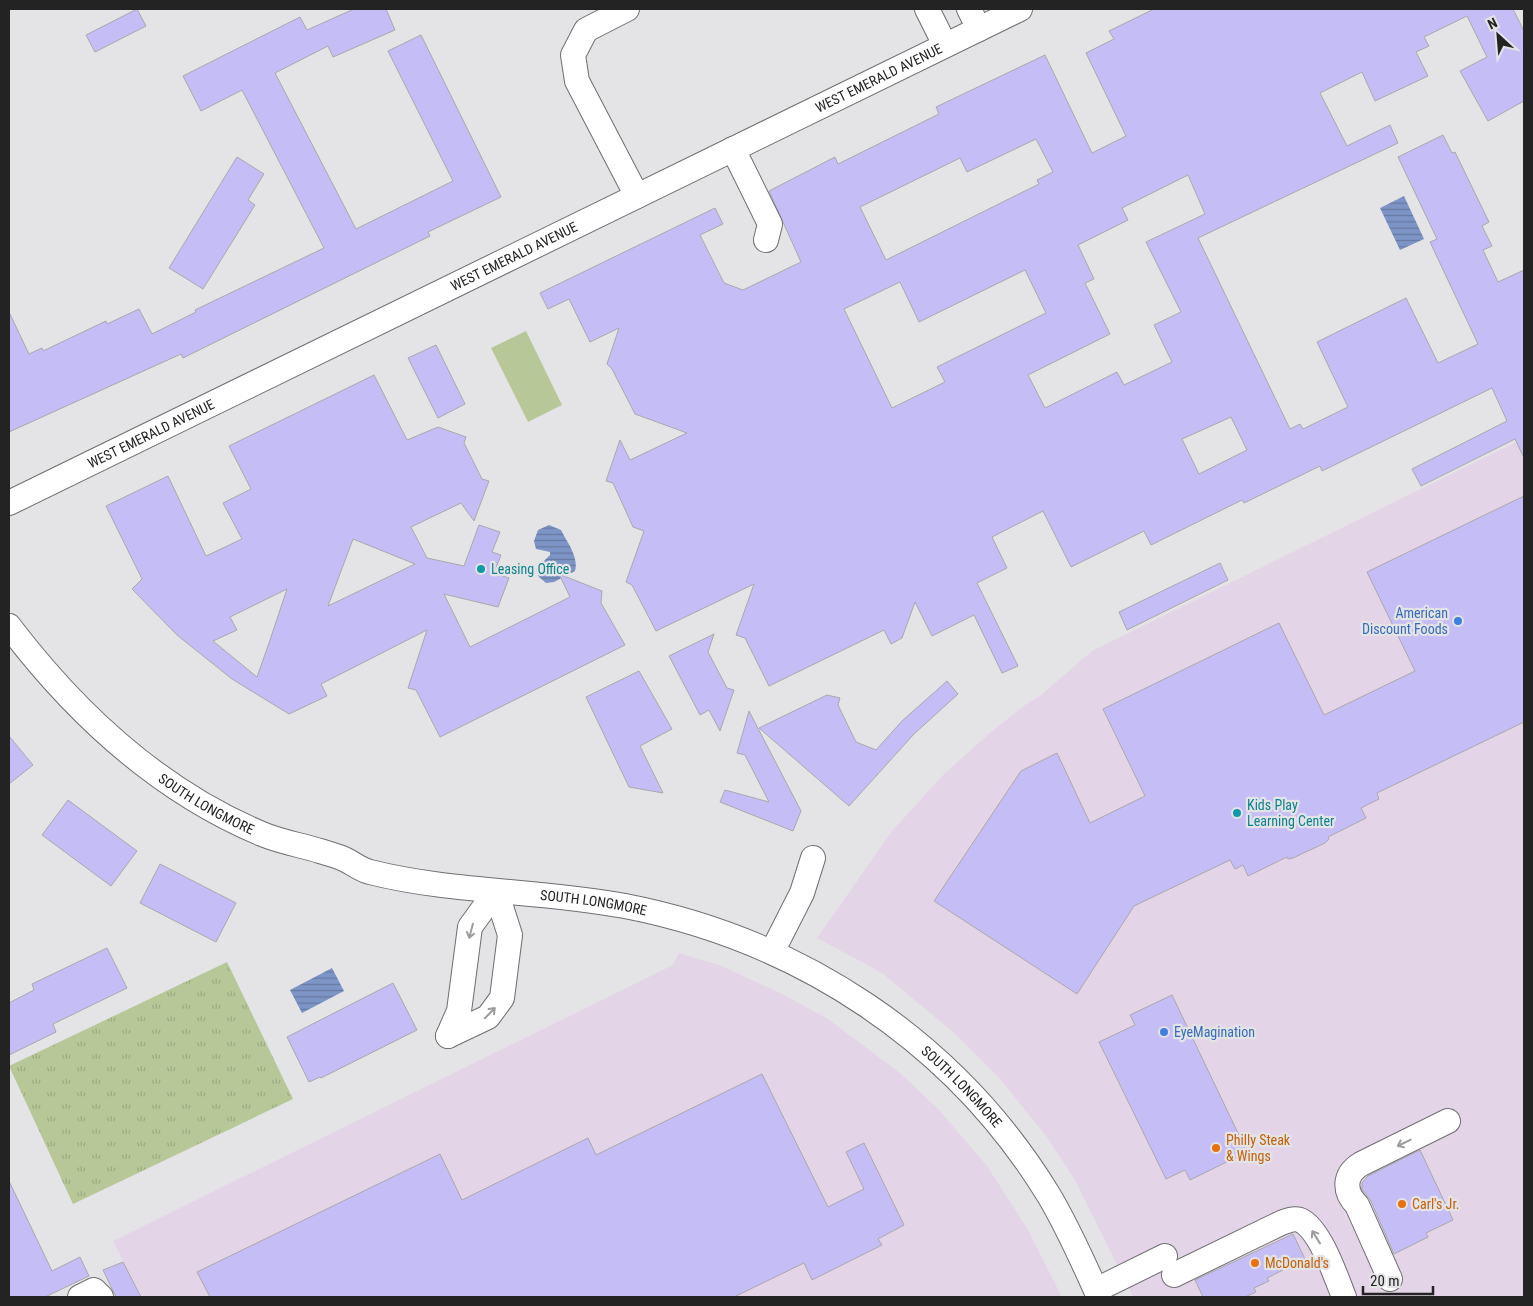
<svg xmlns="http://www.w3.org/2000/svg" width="1533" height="1306" font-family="'Roboto Condensed',sans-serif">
<defs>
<pattern id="park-tufts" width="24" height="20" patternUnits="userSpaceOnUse" patternTransform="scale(1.25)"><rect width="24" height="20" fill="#b7c798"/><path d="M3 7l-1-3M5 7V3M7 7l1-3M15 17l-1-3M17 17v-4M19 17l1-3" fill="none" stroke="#9dab83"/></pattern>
<pattern id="water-rules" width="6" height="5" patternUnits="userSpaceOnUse" patternTransform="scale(1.25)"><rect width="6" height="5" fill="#7d95c6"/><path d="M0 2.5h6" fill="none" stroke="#6679a1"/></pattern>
</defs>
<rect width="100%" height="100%" fill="#e4e4e7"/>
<path fill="#e4d4e7" d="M1524 438V1297H1133L1075 1180 1047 1137 1000 1079 953 1032 882 973 817 938 892 831 945 773 990 733 1025 705 1040 696 1092 651Z
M679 953 722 966 784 995 828 1019 900 1073 939 1110 987 1166 1027 1228 1062 1297H141L113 1241 673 965Z"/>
<path fill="url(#park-tufts)" d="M227 962 293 1099 73 1204 9 1066Z"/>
<path fill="#b7c798" d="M526 331 562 405 528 422 491 348Z"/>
<path fill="url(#water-rules)" d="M1404 196 1424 239 1400 250 1380 208Z
M549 525 561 530C567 542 579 557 575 571L554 582 546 583 539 577 536 569 550 555V552L536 549 534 541 538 530Z
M332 968 344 991 302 1013 290 990Z"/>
<path fill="#c5bdf5" stroke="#a9a8ab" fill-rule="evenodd" d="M137 9 146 26 95 52 86 35Z
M354 9H386L395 30 333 57 328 46 275 73 356 229 453 181 388 51 421 35 501 197 428 232 430 236 183 358 181 354 9 432V312L29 354 42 348 43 351 106 321 107 324 139 309 152 334 196 312 195 310 324 248 242 90 201 111 183 76 300 17 307 30Z
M1154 9H1513L1524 31V101L1488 121 1460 71 1487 57 1467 16 1424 37 1429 46 1416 52 1428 76 1375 101 1362 72 1320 93 1347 146 1390 125 1398 143 1198 238 1290 429 1300 424 1303 429 1348 407 1317 342 1406 298 1438 363 1478 344 1430 242 1437 239 1398 157 1443 135 1452 153 1455 152 1489 222 1482 226 1492 246 1483 250 1498 282 1524 270V458L1515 439 1421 486 1412 469 1507 421 1492 388 1322 471 1320 466 1244 503 1242 500 1151 545 1144 531 1071 567 1043 511 992 537 1007 568 977 583 1018 666 1002 673 974 615 932 636 915 602 902 638 891 644 884 630 769 686 745 638 736 635 754 584 656 631 632 585 626 582 644 531 633 527 613 483 606 481 620 440 630 460 687 433 635 414 612 369 607 364 619 328 590 342 569 299 548 309 540 293 715 208 723 224 700 235 724 283 743 290 801 262 769 191 835 157 838 164 939 114 936 107 1045 55 1092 153 1126 136 1086 53 1114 39 1109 31ZM1036 139 1053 172 1037 180 1039 184 886 260 860 207 960 158 967 172ZM1188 175 1205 214 1146 242 1181 312 1154 325 1172 362 1124 385 1117 372 1045 408 1028 375 1110 334 1085 283 1094 279 1078 245 1128 220 1122 208ZM1025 270 1046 313 937 367 945 382 892 408 844 309 900 282 919 322ZM1231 417 1247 450 1199 474 1182 439Z
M237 157 264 174 248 200 255 205 203 289 169 268Z
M436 345 465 404 438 418 408 358Z
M374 375 407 440 438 427 466 437 464 443 482 479 489 481 474 521 461 503 411 527 427 558 464 566 479 525 500 532 492 552 501 555 494 573 509 578 498 607 444 594 470 647 570 597 559 574 602 591 601 603 625 645 440 737 416 690 408 688 427 630 321 684 327 696 289 714 232 679 177 635 132 589 142 579 106 506 168 476 206 556 242 539 223 503 251 489 229 446ZM353 539 415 564 328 606ZM287 589 269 643 257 677 213 641 237 630 230 617Z
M1524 496V722L1377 793 1379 799 1361 808 1366 818 1328 837 1329 839 1325 843 1293 858 1288 859 1287 857 1248 876 1243 865 1235 869 1230 860 1134 906 1077 994 934 901 1021 771 1057 753 1090 823 1145 796 1103 709 1279 623 1324 715 1415 671 1367 572Z
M1220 563 1228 580 1127 630 1119 612Z
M714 634 708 652 727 688 734 690 720 731 709 710 700 715 669 656Z
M639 671 672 729 640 746 663 793 629 787 586 697Z
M947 681 958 694 914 734 849 806 759 728 827 695 840 698 838 705 856 742 876 750 902 721Z
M749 711 801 811 793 831 720 802 725 790 769 802 745 755 737 753Z
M9 736 33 765 9 784Z
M68 800 137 851 111 886 42 835Z
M160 864 236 903 216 942 140 903Z
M107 948 127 988 53 1024 56 1032 9 1055V1003L34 990 32 984Z
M393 983 417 1030 321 1078 320 1077 309 1082 287 1037Z
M1172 995 1247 1152 1190 1180 1185 1170 1166 1179 1099 1042 1135 1025 1130 1015Z
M762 1074 828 1207 864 1189 846 1152 864 1143 904 1225 878 1239 882 1245 812 1280 804 1263 734 1297H210L197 1272 440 1154 462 1200 588 1138 596 1155Z
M1420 1150 1453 1220 1426 1233 1428 1237 1394 1254 1370 1199 1362 1189V1183L1368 1176Z
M9 1181 52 1271 80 1257 89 1276 45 1297H9Z
M1293 1234 1305 1259 1267 1278 1269 1281 1254 1288 1256 1292 1245 1297H1203L1195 1280Z
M123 1262 141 1297H116L103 1270Z"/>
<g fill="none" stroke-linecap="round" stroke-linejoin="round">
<g stroke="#6f6f72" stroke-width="26">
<g id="minor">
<path d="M627 9 586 30 573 55 577 81 637 196"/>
<path d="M927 9 945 45"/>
<path d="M969 9 979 29"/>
<path d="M733 149 770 224 766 240"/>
<path id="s1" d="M9 503 1020 9"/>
<path id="s2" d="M9 626C76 714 159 791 262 834 281 842 301 845 320 851 329 854 338 856 346 860 354 864 361 870 370 872 453 893 541 890 625 906 800 940 954 1041 1048 1194 1068 1227 1083 1262 1099 1297"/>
<path d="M772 952 802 893 813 858"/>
<path d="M448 1036 488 1017 502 998 510 935 496 891"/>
<path d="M448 1036 459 1011 470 927 496 891"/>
<path d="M1174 1275 1279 1224C1286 1221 1295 1217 1302 1221 1321 1232 1336 1277 1344 1297"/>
<path d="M1390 1279 1357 1205C1344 1192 1343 1175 1361 1164L1448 1121"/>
<path d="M1096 1290 1165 1256"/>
<path d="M80 1297 94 1290 101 1297"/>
</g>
</g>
<use href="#minor" stroke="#fff" stroke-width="24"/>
</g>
<defs><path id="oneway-shaft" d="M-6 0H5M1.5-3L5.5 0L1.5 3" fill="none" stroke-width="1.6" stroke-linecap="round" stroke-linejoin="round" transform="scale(1.25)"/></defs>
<g stroke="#9c9c9c">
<use href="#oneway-shaft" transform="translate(471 931) rotate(105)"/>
<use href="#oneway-shaft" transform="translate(490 1013) rotate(-46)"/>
<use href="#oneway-shaft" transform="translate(1404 1143) rotate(154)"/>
<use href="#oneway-shaft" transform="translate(1316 1237) rotate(-122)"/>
</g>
<g fill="#0f9aa8" stroke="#e4e4e7" stroke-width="2">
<circle cx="481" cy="569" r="5"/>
<circle cx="1237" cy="813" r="5"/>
</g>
<g fill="#3f7fe0" stroke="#e4e4e7" stroke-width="2">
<circle cx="1458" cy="621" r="5"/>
<circle cx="1164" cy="1032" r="5"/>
</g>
<g fill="#e8710a" stroke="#e4e4e7" stroke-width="2">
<circle cx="1216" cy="1148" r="5"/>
<circle cx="1402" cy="1204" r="5"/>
<circle cx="1255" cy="1263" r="5"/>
</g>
<g text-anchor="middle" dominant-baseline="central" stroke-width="4.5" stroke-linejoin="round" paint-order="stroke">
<g font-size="14" fill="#232324" stroke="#e4e4e7">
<text stroke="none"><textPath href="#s1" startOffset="968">WEST EMERALD AVENUE</textPath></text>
<text stroke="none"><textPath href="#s1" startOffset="562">WEST EMERALD AVENUE</textPath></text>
<text stroke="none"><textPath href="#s1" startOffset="158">WEST EMERALD AVENUE</textPath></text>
<text stroke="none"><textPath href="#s2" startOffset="268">SOUTH LONGMORE</textPath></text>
<text stroke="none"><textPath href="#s2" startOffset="672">SOUTH LONGMORE</textPath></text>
<text stroke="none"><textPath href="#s2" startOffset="1092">SOUTH LONGMORE</textPath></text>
</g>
<g font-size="14" fill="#0d838f" stroke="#e4e4e7" text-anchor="start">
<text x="491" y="569">Leasing Office</text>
<text x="1247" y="805">Kids Play<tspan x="1247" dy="16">Learning Center</tspan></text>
</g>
<g font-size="14" fill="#366cbe" stroke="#e4e4e7" text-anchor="end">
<text x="1448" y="613">American<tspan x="1448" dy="16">Discount Foods</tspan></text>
<text x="1174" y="1032" text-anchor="start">EyeMagination</text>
</g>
<g font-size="14" fill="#c56008" stroke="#e4e4e7" text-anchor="start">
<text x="1226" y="1140">Philly Steak<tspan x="1226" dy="16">&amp; Wings</tspan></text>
<text x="1412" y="1204">Carl's Jr.</text>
<text x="1265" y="1263">McDonald's</text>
</g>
</g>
<rect width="1533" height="1306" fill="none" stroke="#232324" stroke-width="20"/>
<g transform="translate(1498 35) rotate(334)" stroke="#e4e4e7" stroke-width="4" paint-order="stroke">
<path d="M0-4L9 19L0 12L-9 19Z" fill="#232324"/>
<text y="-8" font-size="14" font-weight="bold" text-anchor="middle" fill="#232324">N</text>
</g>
<path d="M1363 1286v8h70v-8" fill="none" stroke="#232324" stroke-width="2.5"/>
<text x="1370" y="1286" font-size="15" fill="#232324" stroke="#e4e4e7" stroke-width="4" paint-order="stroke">20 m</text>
</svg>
